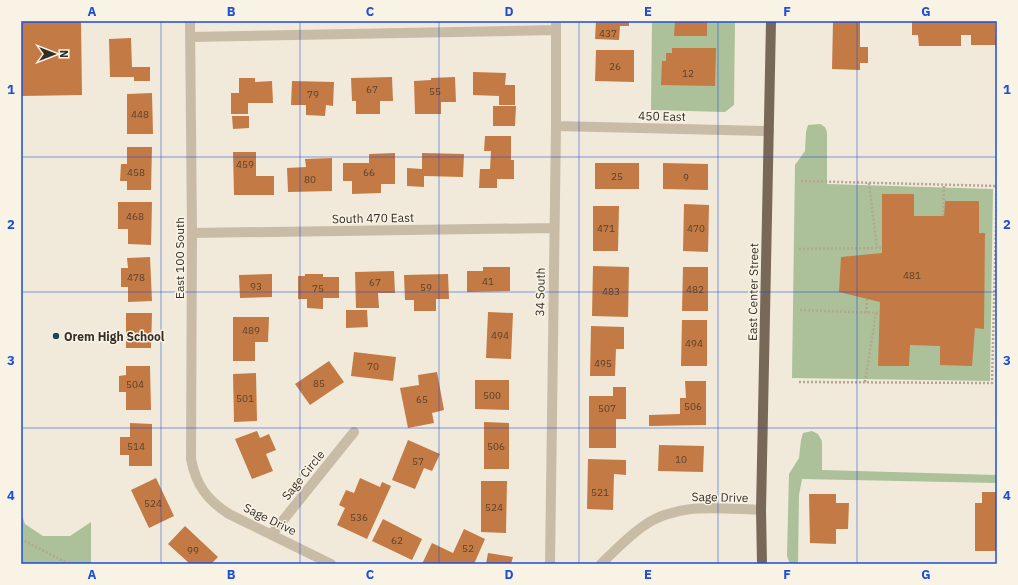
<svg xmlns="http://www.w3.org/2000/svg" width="1018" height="585" font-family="'IBM Plex Sans',sans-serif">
<rect width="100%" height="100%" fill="#f1eada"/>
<path fill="#acc09a" d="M652 21H735L734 105 725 112 651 110Z
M820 124 825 127 827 132V184L993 189 990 381 792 378 795 165 805 151 806 132 808 125Z
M812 431 818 434 822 441V470L997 475V483L802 479 799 495 798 564H790L787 556 789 474 799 458 801 440 803 433Z
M21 513 25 524 43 536H70L91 522V564H21Z"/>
<path fill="#c47a44" d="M21 21H81L82 95 21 96Z
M596 21H629V26H620L619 40 595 39Z
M675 21H707V36H674Z
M833 21H860V47H868V63H860V70L832 69Z
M912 21H995L996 45H971V35H961V46H919L918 35H912Z
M131 38 132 67H150V81H134V77H110L109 39Z
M672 48H716L715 86 661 85 662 61H666V53H672Z
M596 50H634V82L595 81Z
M473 72 506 73 505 85H515V105H499V96L473 95Z
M392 77 393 101H380V114H356V101H352L351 78Z
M455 77 456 102H441V114H415L414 81 431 80V78Z
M239 78H255V82L272 81 273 103H248V114H231V93H239Z
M292 81 334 82 333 106 326 105 325 116 306 115V105H291Z
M152 93 153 134H127V94Z
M493 106H516L515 126H493Z
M232 116H249V128L233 129Z
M485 136H511V160H514V179H497V188H479L480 169H490L491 151H484Z
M127 147H152L151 190H127V181H120L121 164H127Z
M233 152H256V176H274V195H234Z
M395 153V184H381V193L352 194V181H343V163H369V154Z
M422 153 464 154 463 177 424 176V187L407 186V168L422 169Z
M332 158V191L288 192 287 168 306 167 305 159Z
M595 163H639V189H595Z
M663 163 708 164V190L663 189Z
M882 194H914V216H944L945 201H979V233H985L984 329 975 328 972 366 940 365V346L910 345 909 366H878L880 302 839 292 841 257 882 253Z
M118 202H152L151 245 128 244V229H118Z
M684 204 709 205 708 252 683 251Z
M593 206H619L618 251H593Z
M150 257 152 301 128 302V287H121V268H128L127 258Z
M593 266 629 267 628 317 592 316Z
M483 267H510V291L467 292V271H483Z
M683 267H708V311H682Z
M394 271 395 293H378L379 308H356L355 272Z
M272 274V297L240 298 239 275Z
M305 274H323V277H339V298H323V309L307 308V299H298V276H305Z
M448 274 449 299H436V311H414V300H405L404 275Z
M346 310H367L368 327 346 328Z
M488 312 513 313 511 359 486 358Z
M126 313H152L151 348H126Z
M233 317H269L268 342H255V361H233Z
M682 320H707V366H681Z
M591 326 624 327V349H616L615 376H590Z
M354 352 396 357 393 381 351 376Z
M329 361 344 382 310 405 295 384Z
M126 366H150L151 410H126V392H119V376L126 375Z
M437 372 444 410 432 413 434 423 408 428 400 388 419 385 418 375Z
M256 373 257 421 234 422 233 374Z
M475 380H509V410L475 409Z
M685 381H706V425L649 426V415L680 414V398H686Z
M613 387H626V419H616V448H589V396H613Z
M484 422 509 423V469H484Z
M130 423 152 424V466H129V455H120V437H130Z
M257 431 260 438 269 434 276 450 266 454 273 471 252 479 235 439Z
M408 440 440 454 432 471 424 468 415 489 392 480Z
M659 445 704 446 703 472 658 471Z
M588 459 626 460V475L614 474 613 510 587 509Z
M156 478 174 516 149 528 131 490Z
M360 478 380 487 382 482 391 486 367 539 337 525 345 508 339 505 346 490 354 493Z
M481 481H507L506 533 481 532Z
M982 492H997L996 551H975V503H982Z
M809 494H836V503H849L848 529H836V544L810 543Z
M383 519 422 539 412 560 372 541Z
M185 526 218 557 211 564H190L168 544Z
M464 529 485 539 474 564H422L432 543 453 553Z
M488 553 513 557 511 564H486Z"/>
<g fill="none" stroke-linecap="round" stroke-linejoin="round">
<path stroke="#b4a690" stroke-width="2.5" stroke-dasharray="2 2" stroke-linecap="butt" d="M869 183 877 248
M943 216 944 185
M799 249 882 248
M800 310 879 313
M866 313 867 299
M799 382 992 383 997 186 801 181
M865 382 876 313
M21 539 69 564"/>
<path stroke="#c9bca6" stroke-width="10" d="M190 21 192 233 191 459C196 485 207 500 229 514L331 564
M190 37 556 30
M556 126 769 131
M192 233 554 228
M272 534 354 432
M550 564 556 126V21
M601 564C614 551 627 538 642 527 676 501 722 509 761 510"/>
<path stroke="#776858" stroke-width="10" d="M762 564 761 510 771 21"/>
</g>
<path fill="none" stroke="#1d4ed8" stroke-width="1" stroke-opacity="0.55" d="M161 21V564M300 21V564M439 21V564M579 21V564M718 21V564M857 21V564M21 157H997M21 292H997M21 428H997"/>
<circle fill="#1d4856" stroke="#f9f3e6" stroke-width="1.5" cx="56" cy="336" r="4"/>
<g text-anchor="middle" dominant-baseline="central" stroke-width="3" stroke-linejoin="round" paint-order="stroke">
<g font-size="10" fill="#59412e">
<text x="608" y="33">437</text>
<text x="615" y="66">26</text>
<text x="688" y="73">12</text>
<text x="372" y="89">67</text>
<text x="435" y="91">55</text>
<text x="313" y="94">79</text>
<text x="140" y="114">448</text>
<text x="245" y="164">459</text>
<text x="136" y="172">458</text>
<text x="369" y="172">66</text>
<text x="617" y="176">25</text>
<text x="686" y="177">9</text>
<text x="310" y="179">80</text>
<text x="135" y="216">468</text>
<text x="606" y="228">471</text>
<text x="696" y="228">470</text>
<text x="912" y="275">481</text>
<text x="136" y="277">478</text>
<text x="488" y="281">41</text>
<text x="375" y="282">67</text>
<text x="256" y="286">93</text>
<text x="426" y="287">59</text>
<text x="318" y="288">75</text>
<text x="695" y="289">482</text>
<text x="611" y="291">483</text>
<text x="251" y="330">489</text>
<text x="500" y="335">494</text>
<text x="694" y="343">494</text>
<text x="603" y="363">495</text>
<text x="373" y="366">70</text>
<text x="319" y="383">85</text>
<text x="135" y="384">504</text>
<text x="492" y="395">500</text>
<text x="245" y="398">501</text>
<text x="422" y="399">65</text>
<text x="693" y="406">506</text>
<text x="607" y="408">507</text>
<text x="136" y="446">514</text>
<text x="496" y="446">506</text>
<text x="681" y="459">10</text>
<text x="418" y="461">57</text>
<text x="600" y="492">521</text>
<text x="153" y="503">524</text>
<text x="494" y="507">524</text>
<text x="359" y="517">536</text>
<text x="397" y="540">62</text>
<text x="468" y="548">52</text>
<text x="193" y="550">99</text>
</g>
<g font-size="12" fill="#352e27" stroke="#f9f3e6">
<text transform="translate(662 116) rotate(1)">450 East</text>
<text transform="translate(373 218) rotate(-1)">South 470 East</text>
<text transform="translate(179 258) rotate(-90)">East 100 South</text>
<text transform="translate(540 292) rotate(-89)">34 South</text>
<text transform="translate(753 292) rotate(-89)">East Center Street</text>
<text transform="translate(303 475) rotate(-51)">Sage Circle</text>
<text transform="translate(720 497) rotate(1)">Sage Drive</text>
<text transform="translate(270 519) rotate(26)">Sage Drive</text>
</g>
<g font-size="12" font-weight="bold" fill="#352e27" stroke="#f9f3e6" text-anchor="start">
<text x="64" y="336">Orem High School</text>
</g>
</g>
<rect width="1018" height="585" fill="none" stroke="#f9f3e6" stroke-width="44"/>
<g transform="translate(54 54) rotate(90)" stroke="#f9f3e6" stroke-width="3" paint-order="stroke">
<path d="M0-3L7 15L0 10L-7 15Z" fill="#352e27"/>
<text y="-6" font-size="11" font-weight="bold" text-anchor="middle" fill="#352e27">N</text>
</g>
<rect x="22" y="22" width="974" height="541" fill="none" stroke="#1d4ed8" stroke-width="1.5"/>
<g font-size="13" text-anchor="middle" font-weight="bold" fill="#1d4ed8">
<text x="92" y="16">A</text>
<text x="231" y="16">B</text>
<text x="370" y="16">C</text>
<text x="509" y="16">D</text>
<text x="648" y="16">E</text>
<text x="787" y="16">F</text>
<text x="926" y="16">G</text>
<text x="11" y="94">1</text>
<text x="1007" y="94">1</text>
<text x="11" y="229">2</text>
<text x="1007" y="229">2</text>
<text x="11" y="365">3</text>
<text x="1007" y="365">3</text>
<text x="11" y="500">4</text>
<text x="1007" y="500">4</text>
<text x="92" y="579">A</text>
<text x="231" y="579">B</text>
<text x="370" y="579">C</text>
<text x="509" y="579">D</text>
<text x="648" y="579">E</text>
<text x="787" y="579">F</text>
<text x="926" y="579">G</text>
</g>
</svg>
